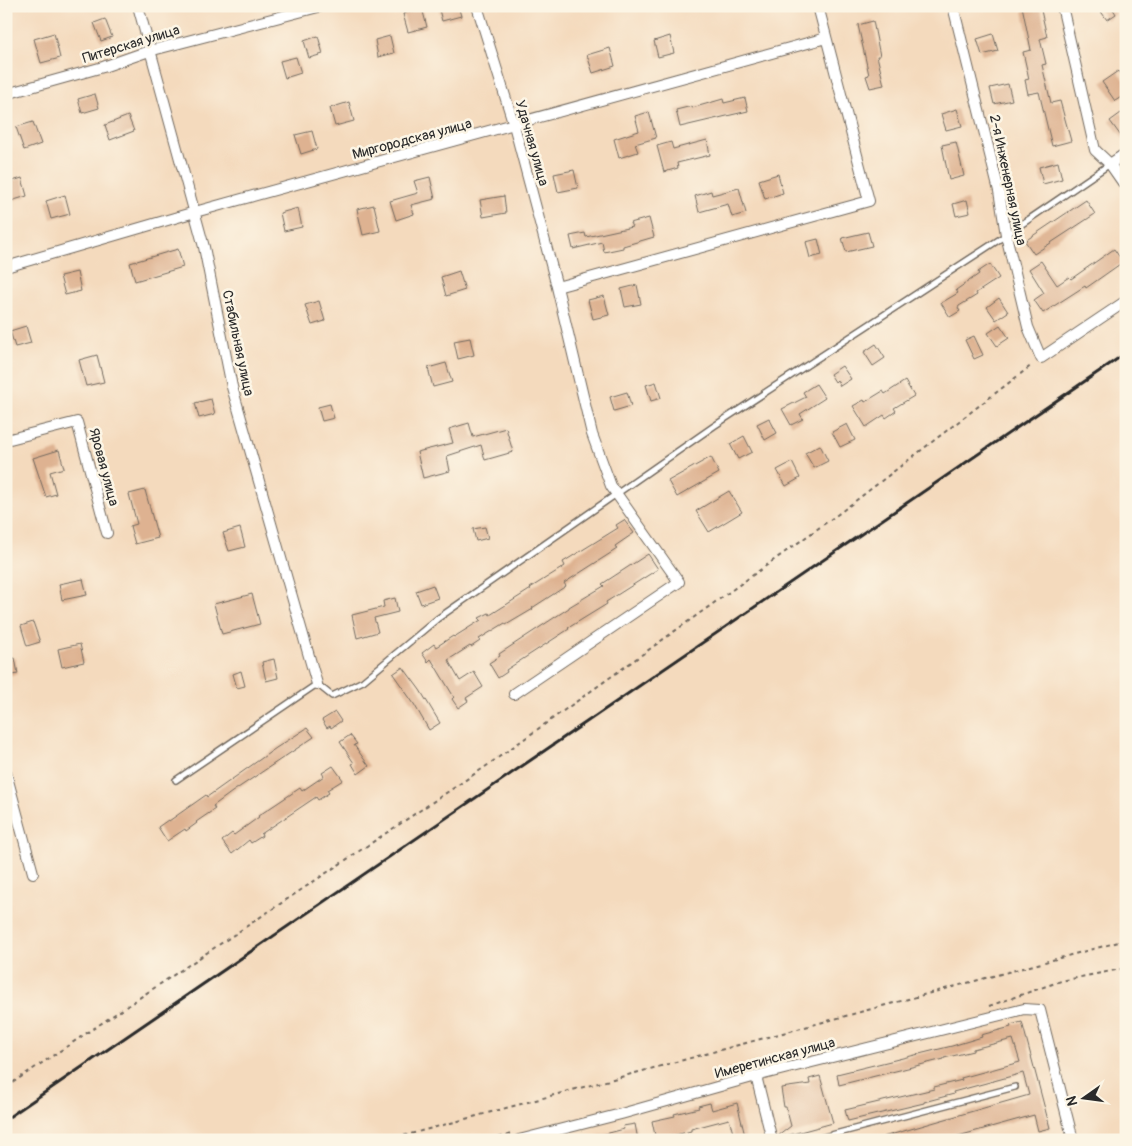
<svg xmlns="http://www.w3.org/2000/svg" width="1132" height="1146" font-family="Pangolin,sans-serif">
<rect width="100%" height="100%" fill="#fcf5e5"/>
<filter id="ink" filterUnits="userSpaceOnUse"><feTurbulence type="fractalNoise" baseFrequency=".02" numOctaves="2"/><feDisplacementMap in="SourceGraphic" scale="10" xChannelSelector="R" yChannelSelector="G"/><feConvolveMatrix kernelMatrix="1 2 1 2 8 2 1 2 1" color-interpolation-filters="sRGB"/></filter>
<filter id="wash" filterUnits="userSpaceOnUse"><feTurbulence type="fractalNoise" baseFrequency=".0096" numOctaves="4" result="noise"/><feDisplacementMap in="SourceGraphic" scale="20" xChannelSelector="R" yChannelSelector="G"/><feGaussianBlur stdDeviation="1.12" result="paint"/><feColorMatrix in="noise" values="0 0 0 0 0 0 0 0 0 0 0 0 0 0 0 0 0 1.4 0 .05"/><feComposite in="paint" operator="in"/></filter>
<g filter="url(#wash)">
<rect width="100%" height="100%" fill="#f4dabd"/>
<g id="blocks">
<path fill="#deb291" d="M438 6H458L461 16 442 21Z
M1022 6H1040L1047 37 1040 39 1046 64 1042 65 1051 103 1060 101 1071 141 1052 146 1039 92 1028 94 1025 80 1029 79 1023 52 1031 50Z
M1097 6H1111L1116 14 1107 20Z
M422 8 427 27 408 32 403 14Z
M105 19 112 37 101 41 94 23Z
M873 21 880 56H877L884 85 870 88 866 76 869 75 858 25Z
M54 33 60 58 41 63 34 39Z
M993 34 998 51 982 55 977 39Z
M318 36 323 54 309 58 304 41Z
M390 36 394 53 378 57 375 40Z
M670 36 674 53 658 57 654 41Z
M610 48 615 66 593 73 587 55Z
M296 57 301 73 285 78 280 61Z
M1118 71 1126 82V94L1115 101 1102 82Z
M1008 84 1012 100 994 104 990 88Z
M95 94 99 108 82 113 78 99Z
M745 98 748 111 680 127 676 110 692 106V108L723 99 724 103Z
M349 102 354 121 335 126 330 108Z
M957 109 962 126 946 130 941 114Z
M649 112 656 138 635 144 638 152 619 158 614 139 639 131 635 116Z
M1121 113 1126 119V143L1110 121Z
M128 116 134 131 110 140 105 125Z
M33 122 41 144 24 150 16 127Z
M312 131 317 149 301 154 295 135Z
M707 140 710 155 677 163 678 168 664 172 657 146 671 142 673 149Z
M956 142 964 176 949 180 942 145Z
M1058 162 1062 179 1043 184 1039 167Z
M574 170 578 188 558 192 554 174Z
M778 174 783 193 765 199 759 180Z
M430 177 435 199 411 205 414 214 396 220 390 201 418 193 414 181Z
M22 178 27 196 11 201 6 183Z
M739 188 746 213 732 217 728 204 699 212 695 196 711 191 712 195Z
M65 195 70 214 51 219 46 201Z
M504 196 506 213 483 217 480 200Z
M967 200 970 213 956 216 953 204Z
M1086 200 1095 214 1034 254 1025 241Z
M374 205 380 231 363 235 357 209Z
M298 208 302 227 284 231 280 213Z
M649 218 654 237 623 246V248L604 252 602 242 573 249 570 236 585 233 586 237 632 227 630 223Z
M868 232 872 246 846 252 842 238Z
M818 239 822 255 810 258 806 242Z
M178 249 183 267 135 281 130 263Z
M1114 249 1123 262 1086 288 1085 286 1043 313 1034 300 1044 293 1029 269 1041 261 1057 285 1069 277 1071 279Z
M990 264 999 278 976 293 977 295 959 306 958 308 960 311 950 317 941 303 958 293 956 290 979 274 978 272Z
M459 271 465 290 446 296 441 277Z
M77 272 81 291 65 295 60 276Z
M637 285 641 304 625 307 621 289Z
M604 296 609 315 593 319 588 300Z
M999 298 1008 312 996 320 987 307Z
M319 301 325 321 312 325 305 305Z
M1000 325 1009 338 997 346 988 333Z
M26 326 31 343 15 347 10 331Z
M974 336 983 355 974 359 965 340Z
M470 338 474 355 458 359 454 341Z
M876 344 885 358 873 366 864 352Z
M97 355 104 382 86 386 79 360Z
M446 363 452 382 433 387 428 368Z
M842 366 851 379 840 386 837 380 835 382 830 374Z
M905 381 914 396 894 408 896 411 886 418 884 415 866 427 853 406 864 400 865 402 883 391 885 394Z
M656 382 661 398 651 401 646 385Z
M816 384 825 398 800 414 803 419 791 425 782 409 806 397 803 392Z
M627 392 631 406 614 411 610 397Z
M211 399 215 414 199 418 195 403Z
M330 404 334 418 322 421 318 407Z
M769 418 777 433 765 440 757 424Z
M469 423 473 437 506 428 513 452 485 460 481 445 447 456 450 471 423 478 417 452 453 443 449 429Z
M847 424 855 440 840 447 832 432Z
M744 436 752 452 738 459 730 444Z
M820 445 828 461 814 468 805 453Z
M59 450 64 468 50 472 56 494 46 497 33 458Z
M711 457 719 473 677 497 668 481Z
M792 462 800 478 786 486 777 470Z
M145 490 158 538 135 544 130 526 137 524 129 494Z
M729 491 742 512 709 532 696 511Z
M624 520 634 533 615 546 617 549 564 583 566 586 532 608 533 609 506 625 505 623 479 639 480 641 471 647 470 646 448 660 460 681 474 672 483 687 466 698 468 701 458 708 452 699 454 697 431 659 428 662 422 653 434 644 436 647 453 636 454 637 481 620 479 618 489 613 490 615 531 589 530 588 565 566 563 562 618 528 616 525Z
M485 527 488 538 476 541 473 529Z
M240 528 245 547 229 551 223 533Z
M648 554 658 569 606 602 607 604 568 628 569 629 506 670 507 672 498 678 489 663 500 656 499 654 569 608V607L604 586 602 584Z
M83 579 87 595 62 600 59 584Z
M433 585 438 598 421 604 416 591Z
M252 594 260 624 222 634 214 604Z
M395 598 398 612 374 618 378 632 357 638 352 615 384 607 383 601Z
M33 622 40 642 27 646 21 626Z
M80 644 84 662 62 667 58 649Z
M15 658 18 674 6 676V659Z
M274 659 278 678 266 681 262 662Z
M403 667 420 690 440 723 429 730 414 704 393 674Z
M241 671 245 686 237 688 233 674Z
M335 712 341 721 331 728 330 726 327 728 322 720Z
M307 728 314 737 232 792 213 806 215 809 196 822 197 823 186 831 185 829 167 841 158 827 168 820 169 821 206 795 207 797 276 748Z
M350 735 357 744 354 745 369 766 358 774 352 764 354 763 340 742Z
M333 766 343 780 327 790 329 793 318 800 316 797 261 834 262 836 251 843 249 840 232 854 222 841 232 833 234 835 259 817 258 816 300 788 302 791 324 776 322 773Z
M1022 1022 1050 1128 1038 1131 1034 1115 951 1138V1140H883V1137L1029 1095 1023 1073 953 1092 954 1094 924 1102V1103L848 1121 845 1110 934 1089V1087L962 1080 961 1078 1020 1062 1013 1039 973 1049V1051L944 1058V1059L839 1085 837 1074 952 1046 982 1037 981 1035 1011 1027 1010 1025Z
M820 1076 833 1123 778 1138V1136L791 1126 786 1107H784L781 1088 810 1084 809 1079Z
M710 1103 712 1110 737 1103 746 1140H735L729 1119 691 1129V1131L656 1140 652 1121 675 1116 674 1114 699 1108 698 1106Z
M635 1124 638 1140H595L594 1137 624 1129 623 1126Z"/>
</g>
</g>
<g filter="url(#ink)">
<use href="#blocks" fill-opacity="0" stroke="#71685e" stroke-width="1"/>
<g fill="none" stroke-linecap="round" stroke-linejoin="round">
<g stroke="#71685e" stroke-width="8">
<path id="service" d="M176 780 317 684 332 696 363 681 437 619 714 426 1000 239 1110 164
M812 1140 1015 1087"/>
</g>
<g stroke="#71685e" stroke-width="12">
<path id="minor" d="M138 6 204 247 232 387 317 684
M477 6 514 125 557 287 592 434 611 486 679 582 514 694
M953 6 999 191 1006 235 1028 327 1041 358 1126 301
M1062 6 1095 150 1110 164 1126 187
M6 94 103 67 149 51 322 6
M1110 164 1126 153
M6 267 195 212 826 38
M557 287 869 201 818 6
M6 440 77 422 107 533
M6 773 33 873
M756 1076 772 1140
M519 1140 621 1114 756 1076 1024 1009 1040 1010 1073 1140"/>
</g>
<path stroke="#71685e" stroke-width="2" stroke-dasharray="4 4" stroke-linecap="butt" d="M989 1006 1061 981 1126 968
M6 1087 485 767 841 512 1032 365
M388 1140 1126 940
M491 1140 511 1134"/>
<use href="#service" stroke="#fff" stroke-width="5"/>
<use href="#minor" stroke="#fff" stroke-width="10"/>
<path stroke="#2b2b2b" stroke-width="3" d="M6 1119 1126 353"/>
</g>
</g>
<g text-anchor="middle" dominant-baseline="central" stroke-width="5" stroke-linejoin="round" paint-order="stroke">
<g font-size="14" fill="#2b2b2b" stroke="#fcf5e5">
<text transform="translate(131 44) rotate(-17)">Питерская улица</text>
<text transform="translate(412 139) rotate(-15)">Миргородская улица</text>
<text transform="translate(532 143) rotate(74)">Удачная улица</text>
<text transform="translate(1008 180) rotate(78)">2-я Инженерная улица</text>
<text transform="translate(238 343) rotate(78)">Стабильная улица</text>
<text transform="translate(104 467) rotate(75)">Яровая улица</text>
<text transform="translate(775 1058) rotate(-15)">Имеретинская улица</text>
</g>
</g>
<rect width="1132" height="1146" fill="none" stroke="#fcf5e5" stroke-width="25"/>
<g transform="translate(1084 1098) rotate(256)" stroke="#fcf5e5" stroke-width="4" paint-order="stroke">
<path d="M0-4L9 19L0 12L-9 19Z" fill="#2b2b2b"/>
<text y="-8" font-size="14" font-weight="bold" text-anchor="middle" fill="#2b2b2b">N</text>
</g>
</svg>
